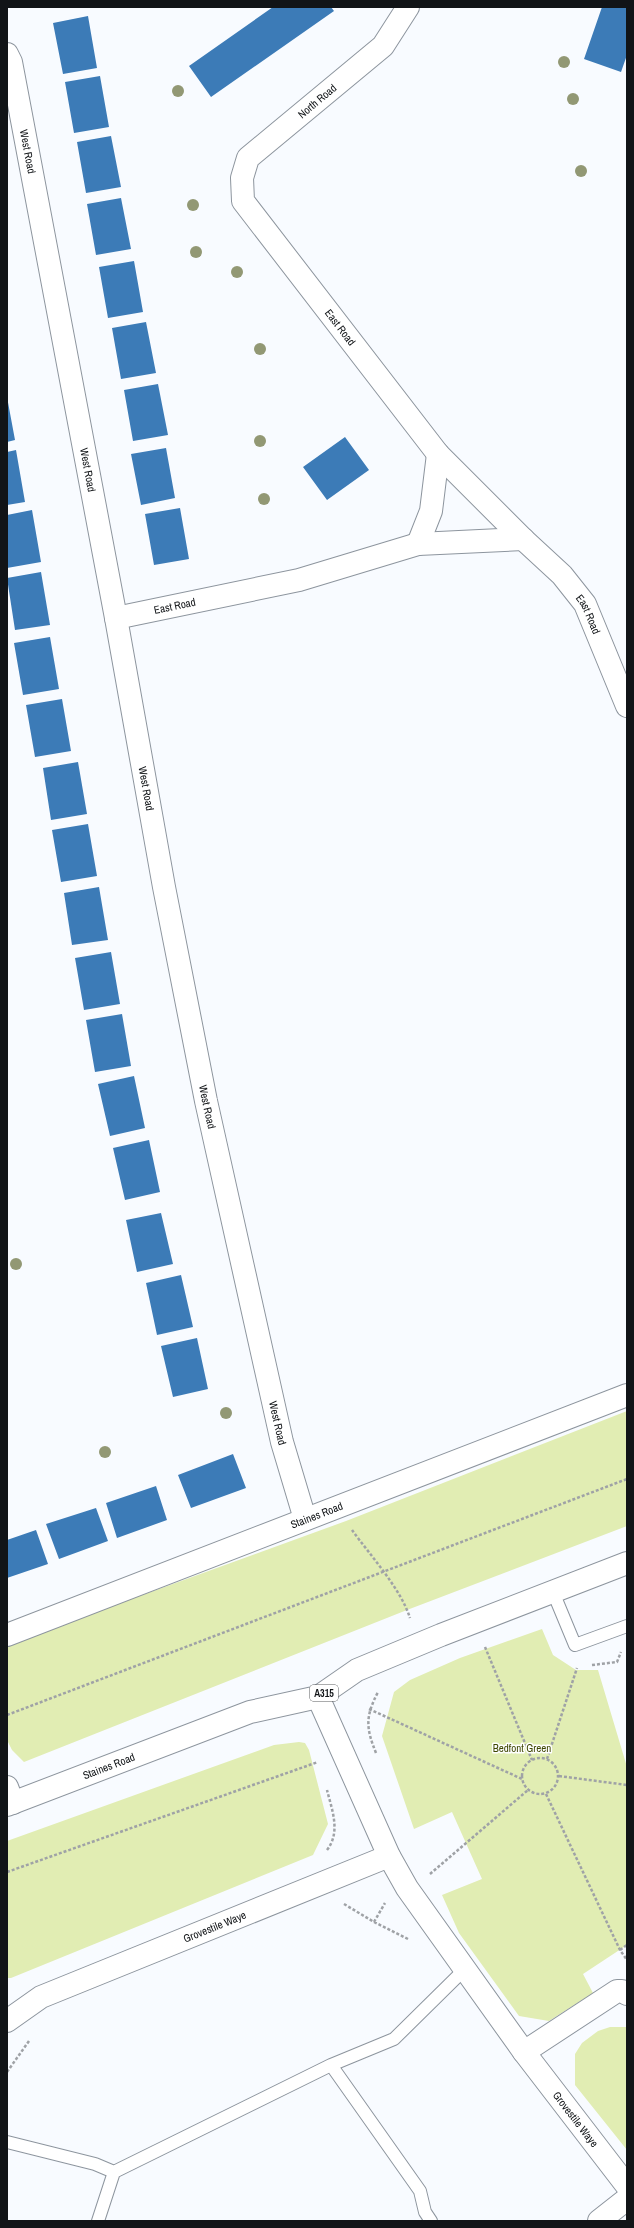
<svg xmlns="http://www.w3.org/2000/svg" width="634" height="2228" font-family="'Archivo Narrow',sans-serif">
<rect width="100%" height="100%" fill="#f8fbff"/>
<path fill="#e1edb3" d="M627 1411V1526L407 1610 24 1762 12 1750 7 1740V1648L16 1641 346 1521Z
M542 1629 553 1655 576 1670H598L627 1767V1945L583 1974 593 1993 549 2021 519 2016 459 1933 442 1895 482 1879 452 1812 414 1829 382 1736 394 1692 410 1680 460 1658Z
M299 1742 305 1743 309 1750 328 1824 313 1855 11 1978H7V1841L274 1745Z
M610 2027H627V2150L575 2085V2054L582 2043 598 2031Z"/>
<path fill="#3c7bb7" d="M273 7H331L334 11 211 97 189 66Z
M602 7H627V55L621 72 584 59Z
M88 16 97 68 63 74 53 23Z
M100 76 109 127 74 133 65 82Z
M111 136 121 187 86 193 77 142Z
M121 198 131 249 96 255 87 204Z
M134 261 143 312 108 318 99 267Z
M146 322 156 373 121 379 112 328Z
M158 384 168 435 133 441 124 390Z
M7 397 15 440 7 442Z
M345 437 369 470 327 500 303 467Z
M166 448 175 498 141 505 131 454Z
M16 450 25 502 7 505V452Z
M180 508 189 559 154 565 145 514Z
M32 510 41 562 7 568V515Z
M41 572 50 625 15 630 7 578Z
M50 637 59 689 23 695 14 643Z
M62 699 71 751 35 757 26 705Z
M78 762 87 814 51 820 43 768Z
M88 824 97 876 61 882 52 830Z
M99 887 108 940 72 945 64 893Z
M111 952 120 1004 84 1010 75 958Z
M122 1014 131 1066 95 1072 86 1020Z
M134 1076 145 1128 110 1136 98 1084Z
M149 1140 160 1192 125 1200 113 1148Z
M161 1213 173 1264 137 1272 126 1220Z
M181 1275 193 1327 157 1335 146 1283Z
M197 1338 208 1389 173 1397 161 1346Z
M233 1454 246 1488 191 1508 178 1475Z
M156 1486 167 1520 117 1538 106 1503Z
M96 1508 108 1541 59 1559 46 1524Z
M36 1530 48 1564 7 1578V1540Z"/>
<g fill="none" stroke-linecap="round" stroke-linejoin="round">
<g stroke="#8d959e" stroke-width="14">
<path id="service" d="M553 1592 575 1645 627 1626
M331 2065 420 2191 425 2212 431 2221
M7 2142 95 2164 114 2172
M98 2221 114 2172 331 2065 394 2039 465 1969"/>
</g>
<g stroke="#8d959e" stroke-width="24">
<g id="minor">
<path id="s1" d="M408 7 383 46 248 158 242 178 243 201 438 454 523 539 562 575 585 604 627 706"/>
<path id="s2" d="M7 54 11 62 116 618 164 887 206 1101 282 1442 305 1519"/>
<path d="M418 544 431 511 438 454"/>
<path id="s3" d="M116 618 299 580 418 544 523 539"/>
<path id="s4" d="M7 1635 627 1395"/>
<path id="s5" d="M318 1697 389 1856 407 1888 524 2052 627 2186"/>
<path d="M7 1787 13 1803"/>
<path id="s6" d="M7 2021 41 1997 389 1856"/>
<path d="M524 2052 617 1991H622L627 1994"/>
<path d="M599 2221 627 2199"/>
</g>
</g>
<g stroke="#8d959e" stroke-width="24">
<g id="primary">
<path id="s7" d="M7 1805 250 1712 318 1697 357 1670 441 1635 627 1563"/>
</g>
</g>
<path stroke="#9fa2a6" stroke-width="2.5" stroke-dasharray="3 2" stroke-linecap="butt" d="M352 1530C370 1555 401 1589 410 1618
M485 1647 532 1760
M592 1665 617 1662 621 1652
M369 1709 522 1779
M7 1715 627 1479
M376 1753C366 1728 365 1717 378 1692
M522 1776a18 18 0 1 1 36 0a18 18 0 1 1-36 0Z
M547 1759 577 1668
M559 1776 627 1785
M546 1794 620 1950 627 1960
M327 1850C341 1832 332 1810 327 1790
M7 1872 318 1762
M430 1874 528 1790
M344 1904 374 1922 385 1903
M374 1922 408 1939
M620 1950 627 1945
M7 2072 29 2041"/>
<use href="#service" stroke="#fff" stroke-width="12"/>
<use href="#minor" stroke="#fff" stroke-width="22"/>
<use href="#primary" stroke="#fff" stroke-width="22"/>
</g>
<g fill="#929874">
<circle cx="564" cy="62" r="6"/>
<circle cx="178" cy="91" r="6"/>
<circle cx="573" cy="99" r="6"/>
<circle cx="581" cy="171" r="6"/>
<circle cx="193" cy="205" r="6"/>
<circle cx="196" cy="252" r="6"/>
<circle cx="237" cy="272" r="6"/>
<circle cx="260" cy="349" r="6"/>
<circle cx="260" cy="441" r="6"/>
<circle cx="264" cy="499" r="6"/>
<circle cx="16" cy="1264" r="6"/>
<circle cx="226" cy="1413" r="6"/>
<circle cx="105" cy="1452" r="6"/>
</g>
<g text-anchor="middle" dominant-baseline="central" stroke-width="3" stroke-linejoin="round" paint-order="stroke">
<rect fill="#fff" stroke="#585a5d" stroke-width="1" x="310" y="1685" width="28" height="16" rx="3"/>
<g font-size="10" font-weight="bold" fill="#111417">
<text x="324" y="1693">A315</text>
</g>
<g font-size="11" fill="#111417" stroke="#fff">
<text transform="translate(317 101) rotate(-40)">North Road</text>
<text stroke="none"><textPath href="#s2" startOffset="100">West Road</textPath></text>
<text stroke="none"><textPath href="#s1" startOffset="425">East Road</textPath></text>
<text stroke="none"><textPath href="#s2" startOffset="424">West Road</textPath></text>
<text stroke="none"><textPath href="#s3" startOffset="60">East Road</textPath></text>
<text stroke="none"><textPath href="#s1" startOffset="806">East Road</textPath></text>
<text stroke="none"><textPath href="#s2" startOffset="748">West Road</textPath></text>
<text stroke="none"><textPath href="#s2" startOffset="1072">West Road</textPath></text>
<text stroke="none"><textPath href="#s2" startOffset="1396">West Road</textPath></text>
<text stroke="none"><textPath href="#s4" startOffset="332">Staines Road</textPath></text>
<text stroke="none"><textPath href="#s7" startOffset="109">Staines Road</textPath></text>
<text stroke="none"><textPath href="#s6" startOffset="229">Grovestile Waye</textPath></text>
<text stroke="none"><textPath href="#s5" startOffset="497">Grovestile Waye</textPath></text>
</g>
<g font-size="11" fill="#3e4702" stroke="#fff">
<text x="522" y="1748">Bedfont Green</text>
</g>
</g>
<rect width="634" height="2228" fill="none" stroke="#111417" stroke-width="16"/>
</svg>
